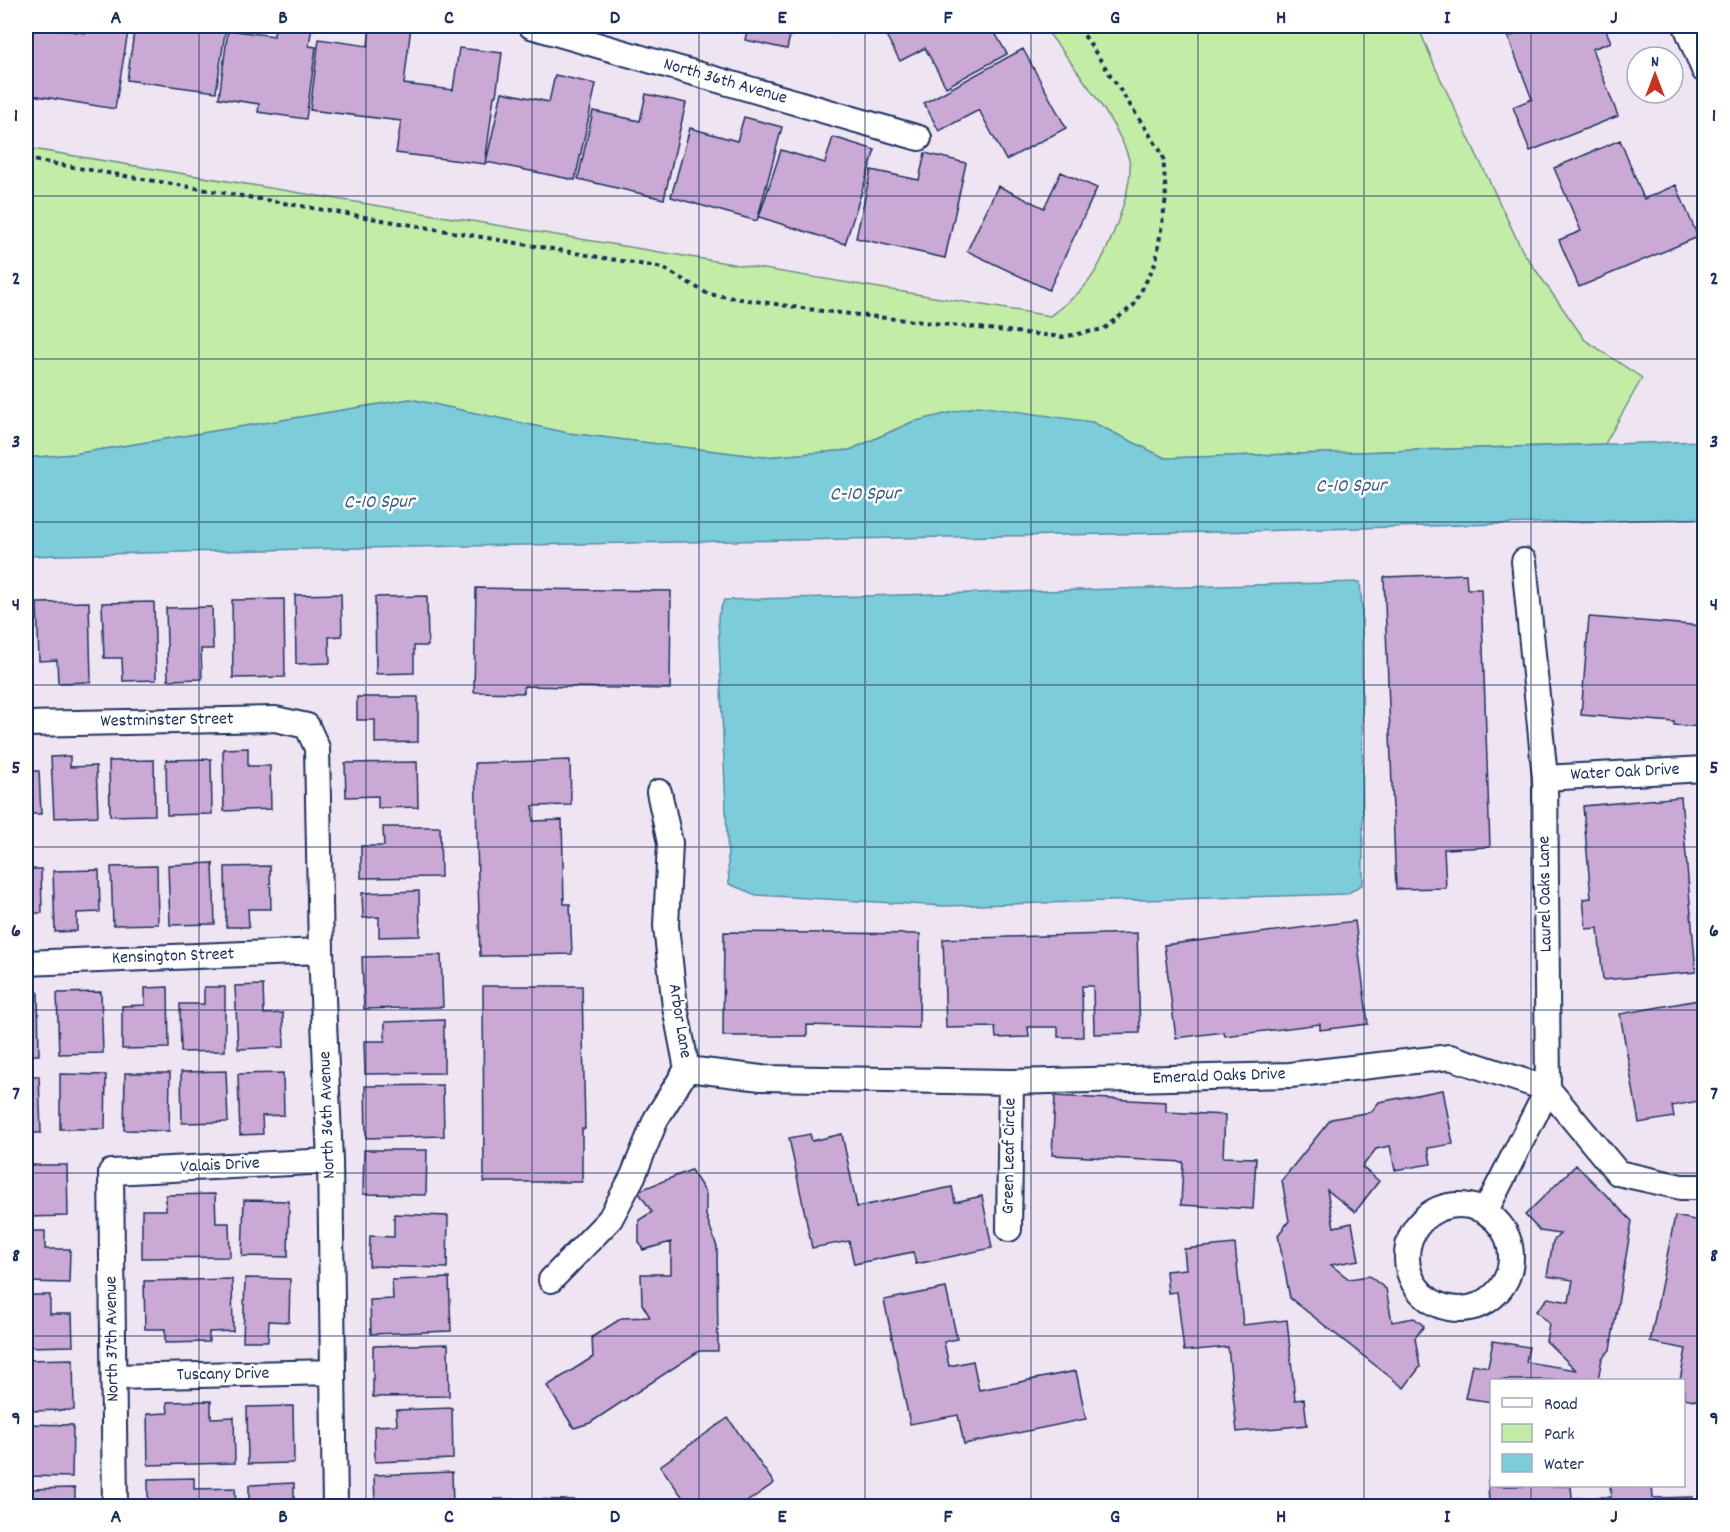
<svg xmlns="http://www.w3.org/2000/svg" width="1730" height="1532" font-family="Dekko,sans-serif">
<rect width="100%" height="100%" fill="#efe5f2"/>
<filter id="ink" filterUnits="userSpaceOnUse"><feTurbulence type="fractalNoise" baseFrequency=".0167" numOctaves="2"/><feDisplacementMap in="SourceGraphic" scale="12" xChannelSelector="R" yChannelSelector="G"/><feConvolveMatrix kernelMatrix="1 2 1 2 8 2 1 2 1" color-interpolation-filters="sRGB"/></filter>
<g filter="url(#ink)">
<path fill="#c3eca7" stroke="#6f8e82" stroke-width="1.5" d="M1043 26H1418L1435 67 1523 252 1585 340 1642 378 1605 444 1165 458 1092 422H912L850 450 764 457 568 433 410 399 74 454 26 458V148L1050 316C1061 307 1073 299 1082 289 1103 268 1131 196 1130 166 1128 134 1064 53 1043 26Z"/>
<path fill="#7dccd9" stroke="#568da8" stroke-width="1.5" d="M410 399 568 433 764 457 850 450 912 422 978 406 1092 422 1165 458 1704 441V518L1219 532 308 549 26 556V458L74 454Z
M1360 582 1362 607 1363 884 1347 894 944 906 756 895 729 884 718 616 724 600Z"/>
<path fill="#caa9d5" stroke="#1b2f5e" stroke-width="1.5" d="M26 26H31L26 58Z
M34 26 85 33 87 26H129L115 109 26 94V76Z
M135 26H226L216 92 127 80Z
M275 26H312L309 46 316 47 306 119 258 112 259 104 219 98 228 30 274 36Z
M370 26H411L404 84 453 90 459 48 502 53 496 96H494L485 164 396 153 401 121 310 110 319 39 368 46Z
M748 26H792L787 49 745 40Z
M803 26H841L839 33Z
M881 26H991L1007 54 946 87 925 48 900 61Z
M1538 26H1604L1611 42 1592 49 1618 116 1530 151 1513 107 1532 99 1508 37Z
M1023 49 1066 128 1006 160 979 110 939 131 924 103Z
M555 75 596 84 575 180 486 162 502 92 549 102Z
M646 94 686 103 664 199 578 179 593 111 640 121Z
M744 117 782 127 757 221 671 197 690 128 737 141Z
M833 137 875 150 845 244 759 217 781 150 825 163Z
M1620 140 1644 199 1676 185 1698 237 1579 287 1559 240 1581 231 1554 168Z
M925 153 966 163 945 258 856 238 871 170 919 180Z
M1061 172 1097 188 1049 290 967 251 998 186 1044 208Z
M1466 574 1467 589H1481L1490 847 1444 849 1446 888 1396 889 1384 577Z
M476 588 671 591 670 689 524 686V693L474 692Z
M341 594 342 636 329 637 330 663 296 664 295 595Z
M427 596 428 646H414V673L376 674 375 597Z
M284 599 285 677 233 678 232 600Z
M89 602 91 682 58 683 57 660 39 661 37 603Z
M154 602 156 680 123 681 122 658H104L102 603Z
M212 607 213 649H201L202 679 168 680 166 608Z
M1589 617 1704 626V727L1674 725V722L1581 715Z
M357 697H418V742L375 743V720H357Z
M248 748V766H270L271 809 224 811 223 749Z
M70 756V767L96 766 98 816 54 818 51 757Z
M211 759 212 814 167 815 166 760Z
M154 760 155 815 110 816 109 761Z
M570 760 571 805 533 806V821L562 820 564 904H570L572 954 480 956 475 763Z
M417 762 418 807 378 808V796L346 797 345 763Z
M26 771H39L41 814H26Z
M1681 797 1696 972 1603 980 1598 928 1586 929 1583 899 1591 898 1583 806Z
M383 827H440L441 877 361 878V846H384Z
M213 863 215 924 170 925 168 865Z
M157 866 158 924 113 925 111 867Z
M270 866 271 909H248L249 927H226L225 867Z
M26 869H41L42 913H26Z
M99 870 100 912 77 913V931L55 932 53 871Z
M419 891 420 936 379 937V917L363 918 362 893Z
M1355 921 1368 1024 1320 1030V1024L1225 1036 1224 1032 1176 1038 1164 945Z
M724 932 920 934 919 1028 807 1025V1036H723Z
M1137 933 1140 1033 1094 1034 1093 986H1082L1083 1037H1058V1027H1028L1029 1037 996 1038 995 1027 946 1028 943 939Z
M441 955 443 1007 364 1009 362 957Z
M263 985 264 1014 283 1013 284 1047 238 1049 235 986Z
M483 986H582L585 1129H582V1182H484Z
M168 987 169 1048 122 1049V1006L145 1005V988Z
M204 987H225V1051L181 1052 180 1004H204Z
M26 992H38L39 1055H26Z
M101 992 103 1053 59 1054 57 993Z
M1704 999V1100L1672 1106 1674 1117 1639 1123 1620 1014Z
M444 1020V1073L365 1074 364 1041H385V1022Z
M226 1071 228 1122 182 1123 181 1072Z
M125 1073H170L169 1131 124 1130Z
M283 1073 284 1115 262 1116 263 1134 240 1135 238 1074Z
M60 1074 106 1075 105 1129H60Z
M26 1076H39L41 1133H26Z
M443 1085 444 1136 366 1138 365 1086Z
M1443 1090 1453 1144 1428 1148 1431 1164 1395 1170 1390 1146 1376 1149 1362 1167 1379 1181 1355 1212 1327 1190 1334 1227 1352 1223 1359 1260 1331 1265 1349 1279 1369 1276 1386 1289 1392 1322 1414 1318 1424 1326 1415 1338 1420 1367 1404 1388 1290 1298 1278 1235 1289 1221 1282 1180 1331 1119 1371 1112 1379 1102Z
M1055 1096 1166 1102V1112L1225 1115 1223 1157 1256 1158 1253 1209 1181 1205 1183 1162 1052 1155Z
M810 1134 812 1141 842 1134 857 1207 952 1187 955 1202 982 1196 992 1248 916 1264 913 1252 854 1264 849 1241 812 1248 789 1138Z
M364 1150H427L426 1195 363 1194Z
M26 1165H67L68 1216 26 1217Z
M1576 1165 1632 1221 1610 1350 1602 1358 1598 1380H1492V1402L1465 1398 1472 1364 1488 1367 1493 1341 1529 1347 1526 1362 1576 1370 1546 1341 1549 1324 1536 1311 1548 1298 1569 1302 1573 1280 1547 1276 1553 1241 1560 1234 1540 1231 1525 1215Z
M691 1170 706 1193V1215L717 1247 718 1351H699L590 1423 574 1428 547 1386 593 1357 592 1337 622 1318 650 1317 642 1304 641 1274H671V1242L643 1250 639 1242V1220L652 1212 638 1191Z
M215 1194 216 1223H229L230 1257 142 1258V1210H166V1195Z
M244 1200 289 1201 288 1257 242 1256Z
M394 1214 448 1216 447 1268 369 1266 370 1236 394 1237Z
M1675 1216 1704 1222V1402L1684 1398V1380H1680L1686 1349 1650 1342Z
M26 1231H45V1249H70L69 1283 26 1282Z
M1235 1244 1243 1325 1287 1320 1295 1400 1304 1399 1307 1425 1237 1432 1228 1347 1184 1351 1177 1292 1168 1293 1166 1271 1186 1269 1184 1249Z
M245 1278 290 1279 289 1322 269 1321 268 1341H243Z
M449 1278 451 1331 371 1334 370 1300 393 1299 392 1280Z
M232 1279 233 1331 209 1332V1342L165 1343V1329H145L144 1281Z
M946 1288 957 1339 944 1342 949 1366 973 1361 979 1390 1076 1371 1086 1419 964 1444 958 1415 910 1424 884 1300Z
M26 1295H50V1314H72L73 1346 26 1347Z
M448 1344 449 1396 373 1397V1346Z
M73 1359 74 1410 26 1411V1360Z
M211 1401V1418L234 1417 235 1463 148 1465 147 1414 168 1413 167 1402Z
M293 1406 294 1463 248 1464 247 1407Z
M452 1408 453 1459 375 1462 374 1426 397 1425 396 1410Z
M728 1418 774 1483 741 1506H689L660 1466Z
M26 1424 73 1425 72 1477 26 1476Z
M452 1472 453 1506H375L374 1475Z
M194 1478V1489L235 1488 236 1506H148V1479Z
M1488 1480H1492V1486H1571L1572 1498 1611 1497 1610 1486H1652L1653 1498 1693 1497V1506H1489Z
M294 1483V1506H249V1485Z
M75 1488V1506H26V1489Z
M494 1499 576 1500V1506H494Z"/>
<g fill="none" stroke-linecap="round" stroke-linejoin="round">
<g stroke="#1b2f5e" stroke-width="28">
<path id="street" d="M531 26 919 138
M1686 26 1704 70
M26 724 275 719 307 726 317 748 321 951 330 1161 335 1506
M1545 778 1704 769
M26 963 321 951
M687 1069 761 1078 1011 1082 1290 1075 1450 1057 1548 1089 1618 1173 1681 1187H1704
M1407 1257a52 52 0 1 1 104 0a52 52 0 1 1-104 0Z
M1485 1212 1548 1089 1545 778 1524 561
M1009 1229 1011 1082
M551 1280 610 1219 633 1176 656 1119 687 1069 675 1007 666 926 670 843 659 792
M114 1377 333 1372
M115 1506 111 1172 330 1161"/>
</g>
<path stroke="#1b2f5e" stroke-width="4" stroke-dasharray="4.5 4.5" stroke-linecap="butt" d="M26 159 663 268 708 294 822 311 1062 337 1104 329 1134 305 1156 262 1166 198 1163 155 1078 26"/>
<use href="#street" stroke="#fff" stroke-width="24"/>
</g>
</g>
<path fill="none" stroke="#1b2f5e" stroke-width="1.5" stroke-opacity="0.55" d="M199 26V1506M366 26V1506M532 26V1506M699 26V1506M865 26V1506M1031 26V1506M1198 26V1506M1364 26V1506M1531 26V1380M26 196H1704M26 359H1704M26 522H1704M26 685H1704M26 847H1704M26 1010H1704M26 1173H1704M26 1336H1704M1531 1486V1506"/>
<g text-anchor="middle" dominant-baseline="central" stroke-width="5" stroke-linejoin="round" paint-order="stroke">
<g font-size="18" fill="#1b2f5e" stroke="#fff">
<text transform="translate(725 82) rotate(16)">North 36th Avenue</text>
<text transform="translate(167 721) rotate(-1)">Westminster Street</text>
<text transform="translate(1625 773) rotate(-3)">Water Oak Drive</text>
<text transform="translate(1546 894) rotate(-91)">Laurel Oaks Lane</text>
<text transform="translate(173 957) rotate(-2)">Kensington Street</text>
<text transform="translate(679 1021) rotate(81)">Arbor Lane</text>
<text transform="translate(1219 1077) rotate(-2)">Emerald Oaks Drive</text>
<text transform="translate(328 1115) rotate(-92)">North 36th Avenue</text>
<text transform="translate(1010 1156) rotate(-89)">Green Leaf Circle</text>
<text transform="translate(220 1166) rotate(-3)">Valais Drive</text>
<text transform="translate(113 1339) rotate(-91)">North 37th Avenue</text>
<text transform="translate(223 1375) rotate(-1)">Tuscany Drive</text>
</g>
<g font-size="20" font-style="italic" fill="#385e83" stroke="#fff">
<text transform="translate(1351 487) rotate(-1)">C-10 Spur</text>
<text transform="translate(865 495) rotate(-1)">C-10 Spur</text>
<text transform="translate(379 503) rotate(-1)">C-10 Spur</text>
</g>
</g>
<rect width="1730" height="1532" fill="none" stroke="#fff" stroke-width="66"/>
<rect x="1490" y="1379" width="195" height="108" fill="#ffffff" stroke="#a4acbf" stroke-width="1.5"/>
<rect x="1502" y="1398" width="30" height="9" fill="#ffffff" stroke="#a4acbf" stroke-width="1.5"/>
<text x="1544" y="1409" font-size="18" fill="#1b2f5e">Road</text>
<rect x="1502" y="1424" width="30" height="18" fill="#c3eca7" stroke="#a4acbf" stroke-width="1.5"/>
<text x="1544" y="1439" font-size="18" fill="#1b2f5e">Park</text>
<rect x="1502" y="1454" width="30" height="18" fill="#7dccd9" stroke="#a4acbf" stroke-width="1.5"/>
<text x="1544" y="1469" font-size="18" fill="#1b2f5e">Water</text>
<g transform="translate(1655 75)"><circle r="28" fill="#ffffff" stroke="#a4acbf" stroke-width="1.5"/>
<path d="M0-4.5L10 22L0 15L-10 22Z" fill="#c8321e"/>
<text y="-9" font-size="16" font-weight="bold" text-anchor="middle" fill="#1b2f5e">N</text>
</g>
<rect x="33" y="33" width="1664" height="1466" fill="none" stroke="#1b2f5e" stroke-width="2"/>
<g font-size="20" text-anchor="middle" font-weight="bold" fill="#1b2f5e">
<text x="116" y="23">A</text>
<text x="283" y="23">B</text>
<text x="449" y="23">C</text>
<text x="615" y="23">D</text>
<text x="782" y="23">E</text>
<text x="948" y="23">F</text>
<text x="1115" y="23">G</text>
<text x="1281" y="23">H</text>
<text x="1447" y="23">I</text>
<text x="1614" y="23">J</text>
<text x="16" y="121">1</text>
<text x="1714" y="121">1</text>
<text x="16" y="284">2</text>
<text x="1714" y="284">2</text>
<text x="16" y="447">3</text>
<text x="1714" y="447">3</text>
<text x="16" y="610">4</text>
<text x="1714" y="610">4</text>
<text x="16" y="773">5</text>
<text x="1714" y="773">5</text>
<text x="16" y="936">6</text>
<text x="1714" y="936">6</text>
<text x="16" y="1099">7</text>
<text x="1714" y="1099">7</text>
<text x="16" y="1261">8</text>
<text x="1714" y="1261">8</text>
<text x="16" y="1424">9</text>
<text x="1714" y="1424">9</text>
<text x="116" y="1522">A</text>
<text x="283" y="1522">B</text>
<text x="449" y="1522">C</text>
<text x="615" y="1522">D</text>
<text x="782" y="1522">E</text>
<text x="948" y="1522">F</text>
<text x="1115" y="1522">G</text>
<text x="1281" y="1522">H</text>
<text x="1447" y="1522">I</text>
<text x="1614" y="1522">J</text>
</g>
</svg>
